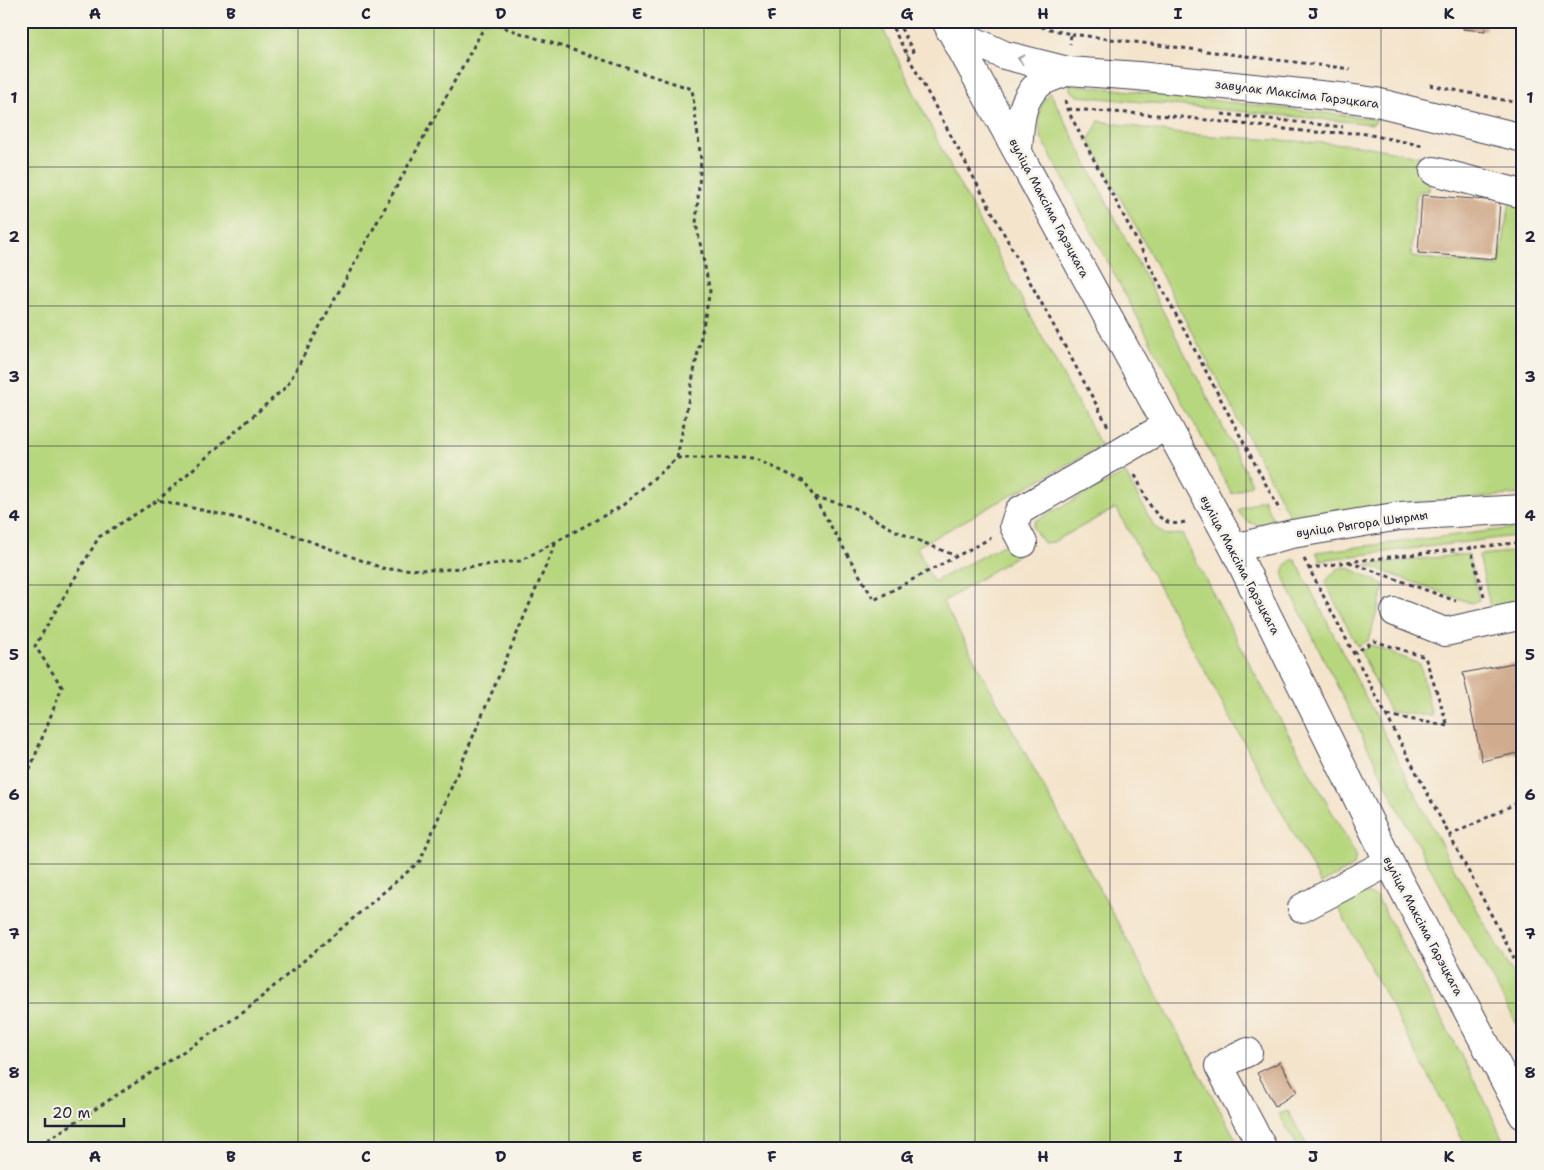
<svg xmlns="http://www.w3.org/2000/svg" width="1544" height="1170" font-family="'Shantell Sans',sans-serif">
<rect width="100%" height="100%" fill="#f7f3e8"/>
<filter id="ink" filterUnits="userSpaceOnUse"><feTurbulence type="fractalNoise" baseFrequency=".02" numOctaves="2"/><feDisplacementMap in="SourceGraphic" scale="10" xChannelSelector="R" yChannelSelector="G"/><feConvolveMatrix kernelMatrix="1 2 1 2 8 2 1 2 1" color-interpolation-filters="sRGB"/></filter>
<filter id="wash" filterUnits="userSpaceOnUse"><feTurbulence type="fractalNoise" baseFrequency=".0096" numOctaves="4" result="noise"/><feDisplacementMap in="SourceGraphic" scale="20" xChannelSelector="R" yChannelSelector="G"/><feGaussianBlur stdDeviation="1.12" result="paint"/><feColorMatrix in="noise" values="0 0 0 0 0 0 0 0 0 0 0 0 0 0 0 0 0 1.4 0 .05"/><feComposite in="paint" operator="in"/></filter>
<g filter="url(#wash)">
<rect width="100%" height="100%" fill="#f4e4cc"/>
<path fill="#b7d77e" stroke="#6c7c5c" d="M21 21H879L954 174 1101 446 917 547 933 582 1011 541 1020 549 1018 555 943 602 1241 1149H21Z
M1070 84 1377 119 1373 124 1078 96 1070 90Z
M1050 92 1252 484 1232 494 1041 137C1037 118 1038 108 1050 92Z
M1099 121 1181 134 1359 145 1429 158V191H1419L1416 198 1411 257 1499 266 1510 201 1523 203V280L1520 304 1523 316V494L1409 503 1293 522 1089 139Z
M1125 473 1154 526 1165 535 1182 534 1256 676 1356 855 1354 866 1321 884 1116 508 1053 542 1044 543 1033 528 1035 521Z
M1263 499 1276 524C1261 528 1245 525 1238 510Z
M1523 527V535L1320 560 1316 552Z
M1523 551V602L1491 610 1479 555Z
M1468 554 1479 600 1471 603 1366 565Z
M1295 559 1446 854 1523 992V1035L1403 818 1284 579C1282 569 1286 562 1295 559Z
M1347 567 1385 585 1368 641 1357 646 1325 582 1337 569Z
M1371 645 1420 664 1432 716 1390 712 1361 652Z
M1360 891 1377 897 1485 1101 1507 1149H1468L1336 903Z
M1288 1111 1309 1149H1299L1279 1114Z"/>
<g id="blocks">
<path fill="#d0ab8d" d="M1464 21H1486L1485 31 1463 29Z
M1422 195 1500 201 1496 259 1418 253Z
M1523 661V752L1482 761 1463 673Z
M1280 1062 1297 1092 1275 1106 1257 1073Z"/>
</g>
</g>
<g filter="url(#ink)">
<use href="#blocks" fill-opacity="0" stroke="#423f51" stroke-width="1"/>
<g fill="none" stroke-linecap="round" stroke-linejoin="round">
<g stroke="#423f51" stroke-width="30">
<path id="minor" d="M1068 71 1138 76 1348 98 1376 102 1523 138
M1434 171 1523 194
M1023 543 1014 526 1019 511 1166 426
M1234 548 1292 534 1400 516 1523 509
M1395 612 1445 632 1523 615
M1302 908 1389 862
M1248 1052 1219 1066 1263 1149"/>
</g>
<g stroke="#423f51" stroke-width="30">
<path id="major" d="M946 21 1234 548 1389 862 1523 1115
M950 30 1004 55 1068 71
M1018 150C1020 127 1019 100 1039 84 1046 78 1060 75 1068 71"/>
</g>
<path stroke="#423f51" stroke-width="3" stroke-dasharray="4 4" stroke-linecap="butt" d="M889 21 1109 428
M897 21 913 51 907 55
M1027 21 1029 24 1071 34 1070 44
M1071 34 1350 69
M1430 85 1523 104
M1065 100 1067 109 1280 511
M1068 109 1172 116 1311 132 1361 133 1424 146
M1222 114 1343 127
M677 458H754L805 482 874 600 991 538
M1135 475C1146 496 1156 531 1185 522
M815 497 853 507 898 532 956 556
M1470 546 1484 596
M1304 559 1523 975
M1349 562 1456 601
M1308 569 1346 562 1523 542
M1353 654 1374 641 1425 657 1448 726 1386 715
M21 792 62 687 35 646 99 537 158 500 263 524 385 569 441 570 520 561 622 506 677 458 710 291 696 224 701 160 692 89 487 22 287 386 158 500
M1449 836 1523 800
M34 1149 244 1012 420 861 556 542"/>
<use href="#minor" stroke="#fff" stroke-width="28"/>
<use href="#major" stroke="#fff" stroke-width="28"/>
</g>
<defs><path id="oneway-chevron" d="M-2-3.5L2.5 0L-2 3.5" fill="none" stroke-width="1.6" stroke-linecap="round" stroke-linejoin="round" transform="scale(1.25)"/></defs>
<use stroke="#9c9ca7" href="#oneway-chevron" transform="translate(1021 59) rotate(-166)"/>
</g>
<path fill="none" stroke="#22223b" stroke-width="1" stroke-opacity="0.55" d="M163 21V1149M298 21V1149M434 21V1149M569 21V1149M704 21V1149M840 21V1149M975 21V1149M1110 21V1149M1246 21V1149M1381 21V1149M21 167H1523M21 306H1523M21 446H1523M21 585H1523M21 724H1523M21 864H1523M21 1003H1523"/>
<g text-anchor="middle" dominant-baseline="central" stroke-width="5" stroke-linejoin="round" paint-order="stroke">
<g font-size="12" fill="#22223b" stroke="#f7f3e8">
<text transform="translate(1297 94) rotate(7)">завулак Максіма Гарэцкага</text>
<text transform="translate(1049 208) rotate(62)">вуліца Максіма Гарэцкага</text>
<text transform="translate(1362 524) rotate(-8)">вуліца Рыгора Шырмы</text>
<text transform="translate(1240 565) rotate(62)">вуліца Максіма Гарэцкага</text>
<text transform="translate(1423 926) rotate(62)">вуліца Максіма Гарэцкага</text>
</g>
</g>
<rect width="1544" height="1170" fill="none" stroke="#f7f3e8" stroke-width="55"/>
<path d="M45 1118v8h79v-8" fill="none" stroke="#22223b" stroke-width="2.5"/>
<text x="52" y="1118" font-size="15" fill="#22223b" stroke="#f7f3e8" stroke-width="4" paint-order="stroke">20 m</text>
<rect x="28" y="28" width="1488" height="1114" fill="none" stroke="#22223b" stroke-width="2"/>
<g font-size="16" text-anchor="middle" font-weight="bold" fill="#22223b">
<text x="95" y="19">A</text>
<text x="231" y="19">B</text>
<text x="366" y="19">C</text>
<text x="501" y="19">D</text>
<text x="637" y="19">E</text>
<text x="772" y="19">F</text>
<text x="907" y="19">G</text>
<text x="1043" y="19">H</text>
<text x="1178" y="19">I</text>
<text x="1313" y="19">J</text>
<text x="1449" y="19">K</text>
<text x="14" y="103">1</text>
<text x="1530" y="103">1</text>
<text x="14" y="242">2</text>
<text x="1530" y="242">2</text>
<text x="14" y="382">3</text>
<text x="1530" y="382">3</text>
<text x="14" y="521">4</text>
<text x="1530" y="521">4</text>
<text x="14" y="660">5</text>
<text x="1530" y="660">5</text>
<text x="14" y="800">6</text>
<text x="1530" y="800">6</text>
<text x="14" y="939">7</text>
<text x="1530" y="939">7</text>
<text x="14" y="1078">8</text>
<text x="1530" y="1078">8</text>
<text x="95" y="1162">A</text>
<text x="231" y="1162">B</text>
<text x="366" y="1162">C</text>
<text x="501" y="1162">D</text>
<text x="637" y="1162">E</text>
<text x="772" y="1162">F</text>
<text x="907" y="1162">G</text>
<text x="1043" y="1162">H</text>
<text x="1178" y="1162">I</text>
<text x="1313" y="1162">J</text>
<text x="1449" y="1162">K</text>
</g>
</svg>
